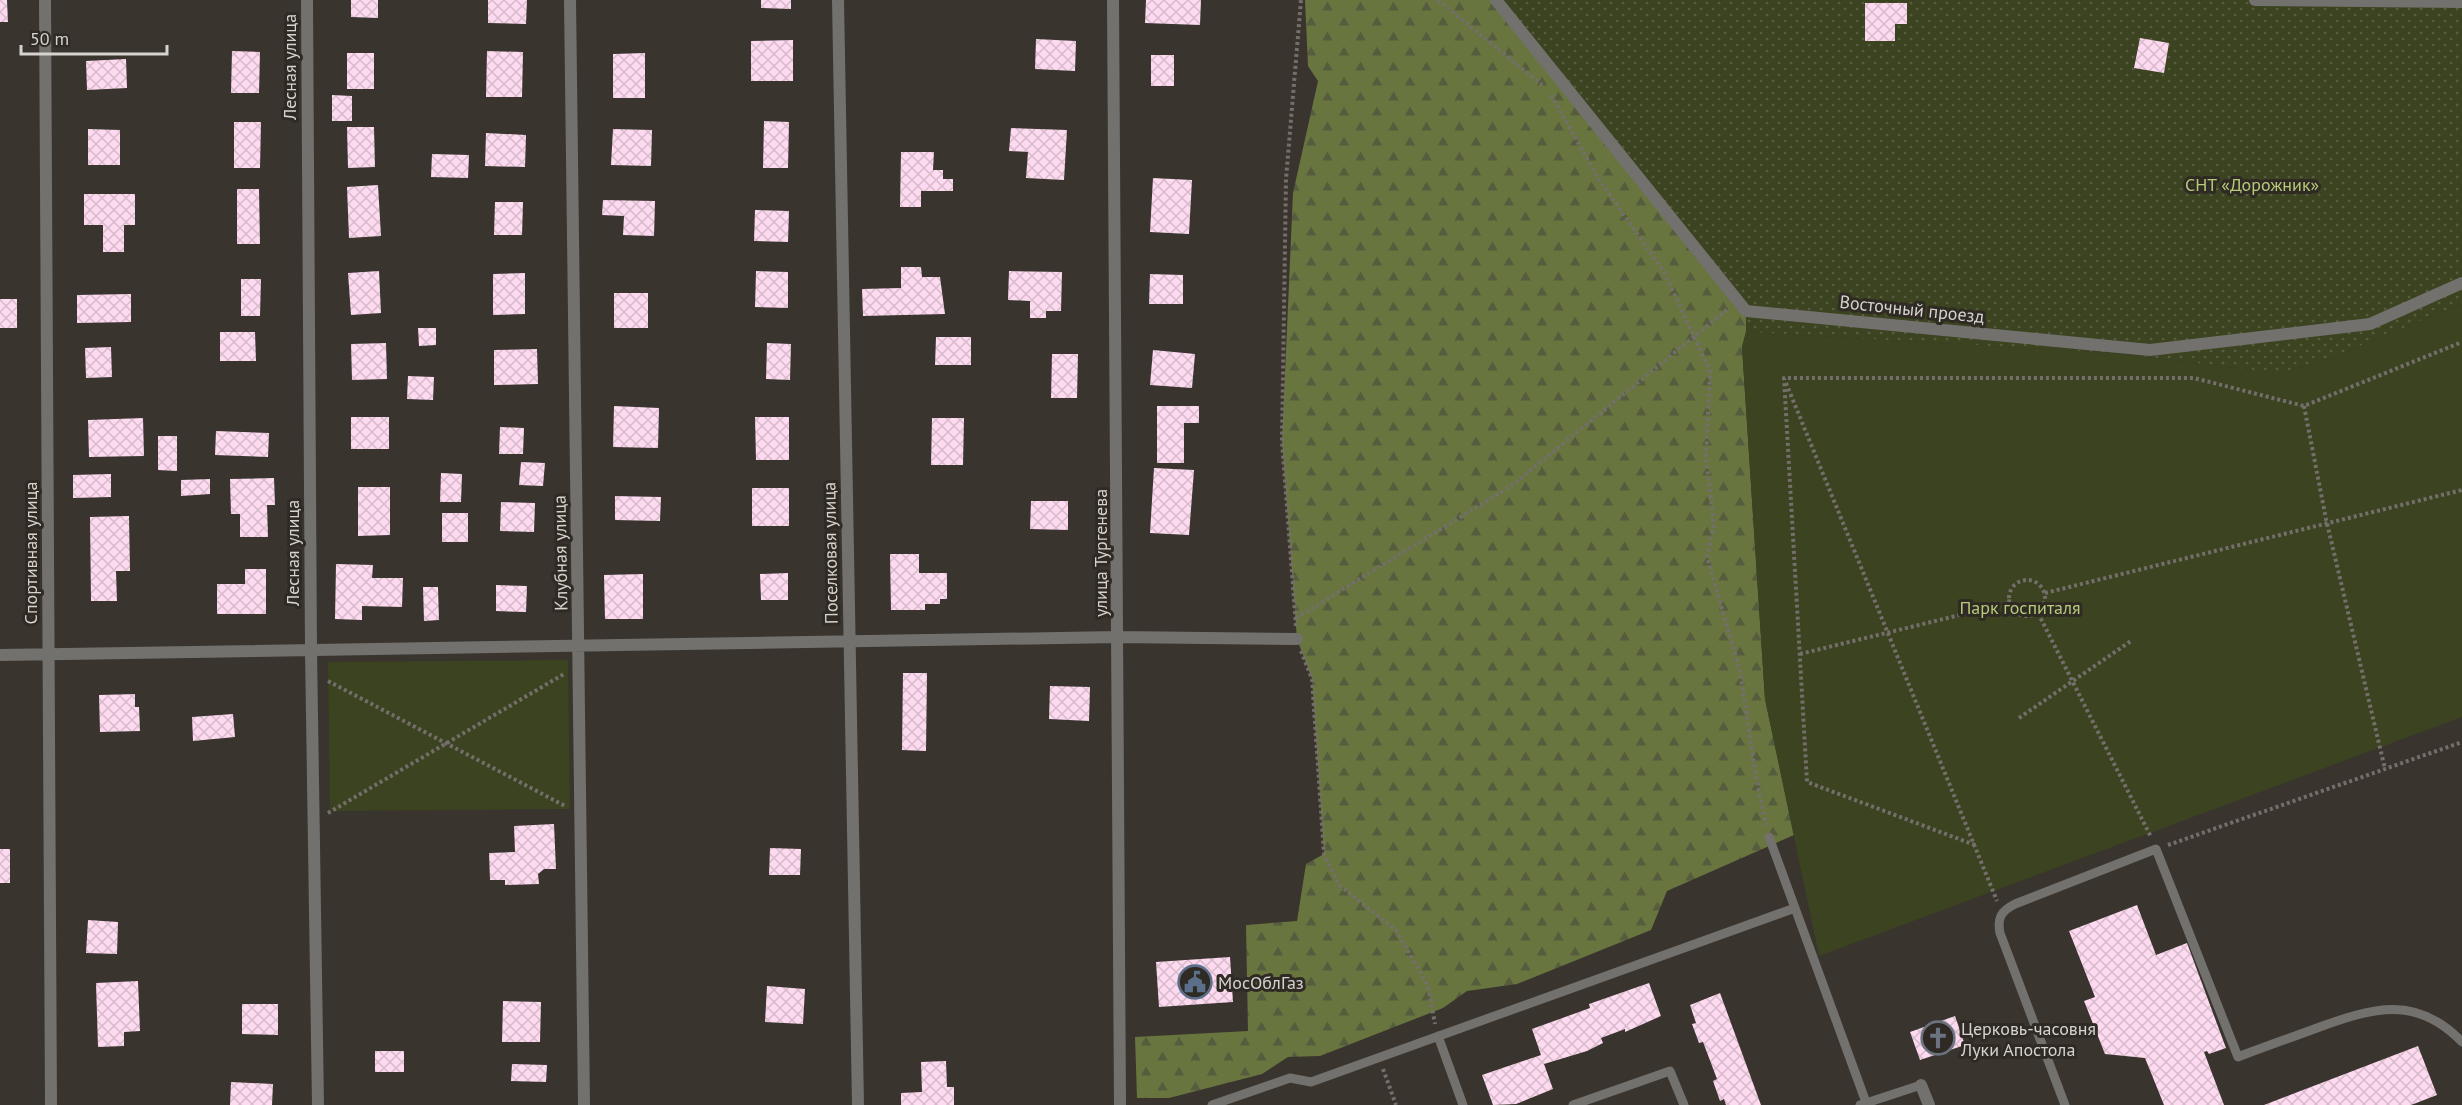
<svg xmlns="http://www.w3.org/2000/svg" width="2462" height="1105" font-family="'PT Sans',sans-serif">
<defs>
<pattern id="grass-dots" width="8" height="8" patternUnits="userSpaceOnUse" patternTransform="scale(1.5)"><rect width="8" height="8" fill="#3b4321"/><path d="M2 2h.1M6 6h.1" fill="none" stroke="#575d40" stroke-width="1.8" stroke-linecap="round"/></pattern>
<pattern id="forest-firs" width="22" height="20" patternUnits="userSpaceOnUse" patternTransform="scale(1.5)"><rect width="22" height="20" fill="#68753e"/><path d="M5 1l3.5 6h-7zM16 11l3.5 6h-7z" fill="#565d3e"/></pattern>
<pattern id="building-cross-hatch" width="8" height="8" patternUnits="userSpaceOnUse" patternTransform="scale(1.5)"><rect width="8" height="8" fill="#fddaef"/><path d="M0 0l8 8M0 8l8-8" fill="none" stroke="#d7bbcc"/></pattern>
</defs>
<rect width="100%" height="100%" fill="#39342e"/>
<path fill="url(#grass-dots)" d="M1496 0H2462V304L2323 361 2291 370H2253L2113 353 1746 332V311Z"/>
<path fill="url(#forest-firs)" d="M1305 0H1496L1746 311V332L1742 347 1765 699 1794 835 1667 891 1651 930 1517 984 1467 991 1443 1008 1320 1056 1288 1057 1262 1074 1169 1098H1137L1135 1037 1248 1031 1246 925 1297 921 1306 864 1324 854 1312 679 1297 639 1282 441 1293 193 1318 81 1308 66Z"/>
<path fill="#3b4321" d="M2462 304V717L1819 956 1765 699 1742 347 1746 332 2113 353 2253 370H2291L2323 361Z
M568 660 570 809 330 811 328 662Z"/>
<path fill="url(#building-cross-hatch)" d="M0 0H7L8 22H0Z
M351 0H378V18L351 17Z
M488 0H527L526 24 488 23Z
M761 0H791V9L761 8Z
M1146 0H1201L1200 25 1145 23Z
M1865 3H1907V24H1895V41H1865Z
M2140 38 2169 43 2164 73 2134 68Z
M1036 39 1076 41 1075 71 1035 69Z
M793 40V81H751V41Z
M232 51 260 52 259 93H231Z
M487 51 523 52 522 97H486Z
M347 53H374V89H347Z
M645 53V98H613V54Z
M1151 55H1174V86H1151Z
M126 59 127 88 87 90 86 61Z
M332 95 352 96V121H332Z
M764 121 789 122 788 168H763Z
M234 122H261L260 168H234Z
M347 127H374L375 167 348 168Z
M1011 128 1067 130 1064 180 1026 178 1028 152 1009 151Z
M88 129 120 130V165H88Z
M613 129 652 130 651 166 611 165Z
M486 133 526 135 525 167 485 166Z
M901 152H934L933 170H943V179H953V191H921V207H900Z
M432 154 469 155 468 178 431 177Z
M1153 178 1192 180 1189 234 1150 232Z
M378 185 381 236 349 238 347 187Z
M237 189H259L260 244H237Z
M84 194H135V225H124V252H103V225H84Z
M603 200 655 201 654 236 623 235 624 216 602 215Z
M495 202H523L522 235H494Z
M755 210 789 211 788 242 754 241Z
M901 267H921L922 277H940L945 314 863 316 862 289 901 288Z
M379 271 381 313 351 315 348 273Z
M756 271 788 272V308L755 307Z
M1009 271 1062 272 1061 311H1046V318H1030V301L1008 300Z
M525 273V314L493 315V274Z
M1150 274 1183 275V304H1149Z
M241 279H261L260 316H241Z
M614 293H648V328H614Z
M131 294V322L77 323V295Z
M0 299H17V328H0Z
M418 328H436V345L419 346Z
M220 332H255L256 361H220Z
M936 337H971V365H935Z
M386 343 387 379 352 380 351 344Z
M767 343 791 344 790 380 766 379Z
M111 347 112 377 86 378 85 348Z
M537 349 538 384 494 385V350Z
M1153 350 1195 354 1192 388 1150 385Z
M1052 354H1078L1077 398H1051Z
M408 376 434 377 433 400 407 399Z
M614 406 659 408 658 448 613 447Z
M1157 406H1199V423H1184V463H1157Z
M351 417H389V449H351Z
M755 417H789V460H756Z
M143 418 144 456 89 457 88 420Z
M932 418H964L963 465H931Z
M500 427 524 428 523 454H499Z
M216 431 269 433 268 457 215 455Z
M158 436H177V471L158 470Z
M521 462 545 463 543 486 519 485Z
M1154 468 1194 470 1189 535 1150 533Z
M441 473 462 474 461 502H440Z
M111 474V497L73 498V475Z
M274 478 275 505H267L268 537H240V514H231L230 479Z
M210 479V494L181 496V480Z
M358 487H390V535L358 536Z
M752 488H789V526H752Z
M615 496 661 497 660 521 615 520Z
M1031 501H1068V530L1030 529Z
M501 502 535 503 534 532 500 531Z
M442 513H468V542H442Z
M129 516 130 571H116L117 601H91L90 517Z
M890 554H919V573H947V599H940V604H925V610H891Z
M336 564 373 565 372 578H403L402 607 362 606V620L335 619Z
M245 569H266V614H217V584H245Z
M788 573V600H761L760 574Z
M643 574V619H605L604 575Z
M496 585 527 586 526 612 496 611Z
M423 587H438L439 620 424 621Z
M903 673H927L926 751 902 750Z
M1050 686 1090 687 1089 721 1049 719Z
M135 694V707H139L140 731 100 732 99 695Z
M233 714 235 737 193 741 192 717Z
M554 824 556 869H544L538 874 539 884 505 885V880H490L489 853 515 852 514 826Z
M770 848 801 849 800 875H769Z
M0 849H10V883H0Z
M2137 905 2156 955 2187 943 2226 1048 2209 1054 2207 1051 2204 1052 2224 1105H2164L2145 1058 2105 1054 2084 1001 2095 997 2069 931Z
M88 920 118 922 117 954 86 953Z
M1230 957 1233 1002 1159 1007 1156 962Z
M138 981 140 1031 124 1032V1046L98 1047 96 983Z
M1649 983 1661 1016 1625 1032V1029L1601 1038 1603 1043 1587 1051 1544 1064 1553 1089 1516 1104 1493 1105 1482 1075 1541 1055 1532 1029 1590 1008 1589 1004Z
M767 986 805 989 803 1024 765 1022Z
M1720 993 1761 1105H1726L1724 1099 1720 1101 1713 1081 1717 1079 1703 1042 1699 1043 1692 1024 1696 1023 1690 1005Z
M503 1001 541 1002 540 1042H502Z
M242 1004H278V1035L242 1034Z
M1955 1016 1965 1045 1920 1060 1910 1032Z
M2418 1046 2437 1095 2411 1105H2264Z
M375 1051H404V1072H375Z
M946 1061 947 1087H954V1105H901V1093L922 1092 921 1062Z
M512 1064 547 1065 546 1082 511 1081Z
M231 1082 273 1084 272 1105H230Z"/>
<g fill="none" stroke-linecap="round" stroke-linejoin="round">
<path stroke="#746f6a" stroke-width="4" stroke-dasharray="3 3" stroke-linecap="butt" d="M1438 0 1542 85
M1551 95 1598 178 1664 272 1710 371 1706 458 1714 525 1707 557 1740 671 1755 772 1766 825
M1786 383 1997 901
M2304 406 2326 519 2385 769
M2009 598a18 18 0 1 1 36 0a18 18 0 1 1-36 0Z
M2045 593 2462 490
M2038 613 2151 837
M1296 618 1511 486 1728 309
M1296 626 1282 441 1286 179 1301 0
M1301 651 1312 679 1324 854 1339 885 1396 930 1428 986 1435 1024
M1800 654 2009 603
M328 681 567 807
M2019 718 2131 641
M328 813 564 674
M1975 845 1807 782 1784 378H2194L2304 406 2462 342
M2168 845 2462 742
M1383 1069 1396 1105"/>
<path stroke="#73716d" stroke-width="9" d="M1769 837 1795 908
M1438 1036 1463 1105
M1212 1105 1290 1078 1311 1082 1795 908 1867 1105
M1573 1105 1670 1071 1684 1105
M1860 1105 1921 1085
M2065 1105 2000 933C1997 918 2001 911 2015 904L2156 849 2238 1057C2264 1047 2290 1038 2317 1028 2372 1008 2416 994 2462 1042"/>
<path stroke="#73716d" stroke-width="12" d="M45 0 51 1105
M307 0 311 650 318 1105
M570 0 584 1105
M838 0 858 1105
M1113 0 1120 1105
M1496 0 1746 311 2150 350 2370 324 2462 283
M2255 0 2462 2
M0 655 1118 637 1297 639
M1921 1085 1929 1105"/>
</g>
<defs>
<g id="civic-ring" transform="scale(1.725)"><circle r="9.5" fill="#2f2a24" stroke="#5c6f8a" stroke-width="1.5"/><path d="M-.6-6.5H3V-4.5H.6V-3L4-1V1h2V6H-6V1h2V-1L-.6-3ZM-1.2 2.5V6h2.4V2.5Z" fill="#5c6f8a"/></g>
<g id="church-ring" transform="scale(1.725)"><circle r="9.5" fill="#2f2a24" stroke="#6b7280" stroke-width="1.5"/><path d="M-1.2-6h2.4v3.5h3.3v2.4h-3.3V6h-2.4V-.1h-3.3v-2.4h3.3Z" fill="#6b7280"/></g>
</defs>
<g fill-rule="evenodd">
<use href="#civic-ring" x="1195" y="982"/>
<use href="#church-ring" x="1938" y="1038"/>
</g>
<g text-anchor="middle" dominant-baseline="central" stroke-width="6" stroke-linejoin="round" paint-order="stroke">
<g font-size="18" fill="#d6d3cf" stroke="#2f2a24">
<text transform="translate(289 67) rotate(-90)">Лесная улица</text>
<text transform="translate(1912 309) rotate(6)">Восточный проезд</text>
<text transform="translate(30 553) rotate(-90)">Спортивная улица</text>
<text transform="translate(292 553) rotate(-90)">Лесная улица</text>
<text transform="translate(560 553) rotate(-91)">Клубная улица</text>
<text transform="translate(830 553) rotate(-91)">Поселковая улица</text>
<text transform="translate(1100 553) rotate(-90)">улица Тургенева</text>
</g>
<g font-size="18" fill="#b6ca78" stroke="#2f2a24">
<text x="2252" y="184">СНТ «Дорожник»</text>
<text x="2020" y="607">Парк госпиталя</text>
</g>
<g font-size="18" fill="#d6d3cf" stroke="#2f2a24" text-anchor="start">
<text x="1218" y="982">МосОблГаз</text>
<text x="1961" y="1028">Церковь-часовня<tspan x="1961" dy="21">Луки Апостола</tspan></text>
</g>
</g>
<path d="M21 45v9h146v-9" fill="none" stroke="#d6d3cf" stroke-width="3"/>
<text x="30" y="45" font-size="18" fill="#d6d3cf" stroke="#2f2a24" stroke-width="4.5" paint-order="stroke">50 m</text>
</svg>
